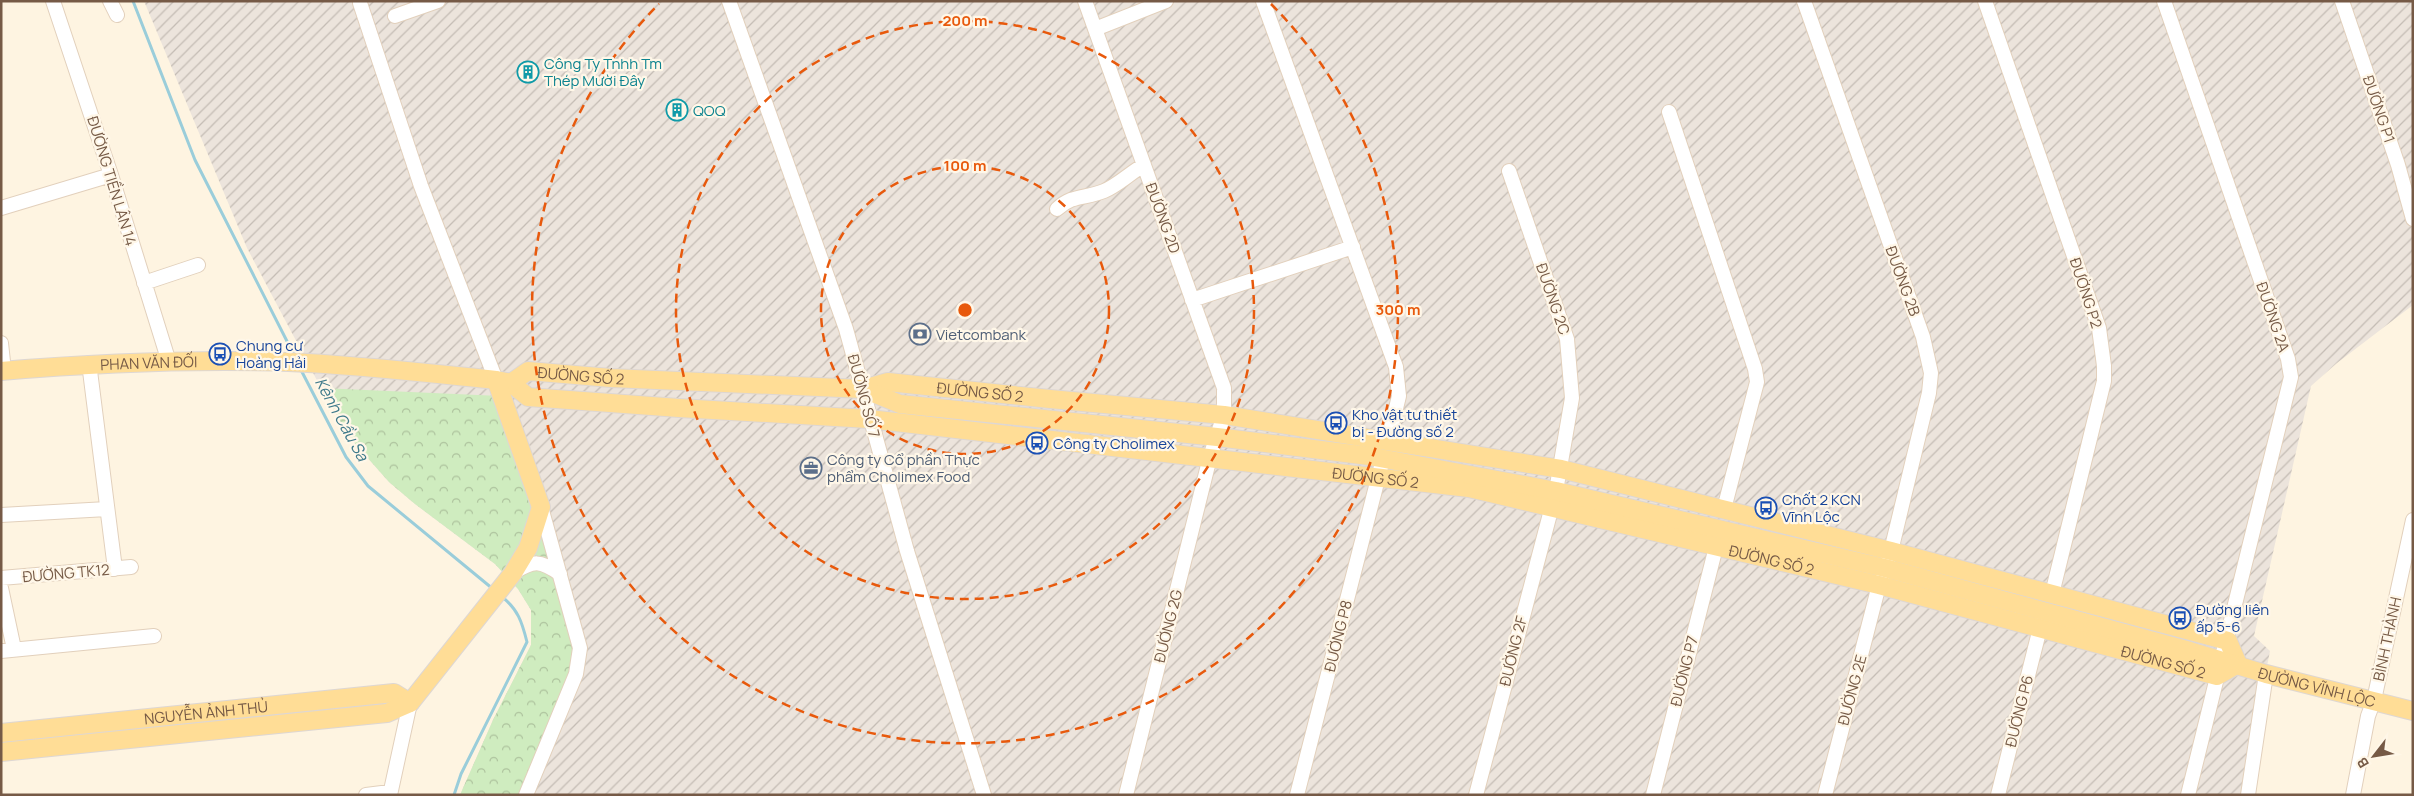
<svg xmlns="http://www.w3.org/2000/svg" width="2414" height="796" font-family="Manrope,sans-serif">
<defs>
<pattern id="industrial-furrows" width="10" height="10" patternUnits="userSpaceOnUse" patternTransform="scale(1.25)"><rect width="10" height="10" fill="#ece4dc"/><path d="M-1 1l2-2M0 10L10 0M9 11l2-2" fill="none" stroke="#c4bcb4"/></pattern>
<pattern id="forest-crowns" width="20" height="18" patternUnits="userSpaceOnUse" patternTransform="scale(1.25)"><rect width="20" height="18" fill="#cfecbf"/><path d="M2 6a3 3 0 1 1 6 0M12 15a3 3 0 1 1 6 0" fill="none" stroke="#adc29d"/></pattern>
</defs>
<rect width="100%" height="100%" fill="#fef4e1"/>
<path fill="url(#industrial-furrows)" d="M144 1H2413V305L2337 363 2311 386 2254 636 2270 651 2242 795H460L493 720 531 645V610L518 589 495 564 415 504 389 482 350 438 321 388 247 248Z"/>
<path fill="url(#forest-crowns)" d="M321 388 500 396 575 639 572 668 520 795H460L493 720 531 645V610L518 589 495 564 415 504 389 482 350 438Z"/>
<g fill="none" stroke-linecap="round" stroke-linejoin="round">
<path stroke="#9acdda" stroke-width="3" d="M133 1 195 160 295 357
M301 370 346 457 368 486 493 589
M454 795 461 774 527 642C522 622 518 609 501 596"/>
<g stroke="#e2d0bc" stroke-width="16">
<path id="minor" d="M53 1 111 175 169 362
M110 1 117 15
M729 1 846 329 907 551 984 795
M1085 1 1224 388V415L1210 457 1126 795
M1263 1 1396 367 1399 396 1388 441
M1804 1 1923 337 1931 373 1929 393 1891 551 1879 585 1825 795
M1985 1 2099 328 2104 366V381L2052 594
M2164 1 2288 359 2291 377 2188 795
M2342 1 2398 165 2413 219
M360 3 421 186 496 380
M395 16 438 1
M1095 29 1166 1
M1669 112 1755 369 1757 382 1724 509
M1 208 111 175
M1057 209C1073 194 1085 199 1104 191 1118 185 1130 173 1144 165
M144 283 198 265
M1192 300 1353 247
M1 343 4 371
M89 363 115 569
M1 515 107 509
M513 573C534 560 540 560 560 574
M1 578 131 567
M1 588 14 649
M1 651 154 636
M366 795 390 792
M390 795 410 703
M526 795 576 674 580 648 541 507
M1297 795 1383 459
M1476 795 1556 491 1572 398 1567 339 1509 171
M1653 795 1716 547
M1998 795 2040 628
M2248 795 2266 674
M2353 795 2368 716 2374 700 2413 520"/>
</g>
<g stroke="#ded7d3" stroke-width="20">
<g id="major">
<path id="s1" d="M1 371C97 363 192 359 288 362 358 365 427 373 496 380L511 383 528 397 679 408 869 419 1469 488 1879 585 2217 676 2238 664"/>
<path id="s2" d="M511 383 528 371 611 378 863 389 888 382 1050 399 1224 415 1561 469 1891 551 2228 641 2238 664"/>
<path id="s3" d="M863 389 900 404 1217 437 1369 456 1556 491 1885 568 2190 651 2266 674 2413 711"/>
<path id="s4" d="M1 733 394 693 410 703"/>
<path d="M1 752 387 713 410 703 513 573 528 548 541 507 496 380"/>
</g>
</g>
<use href="#minor" stroke="#fff" stroke-width="14"/>
<use href="#major" stroke="#ffdd96" stroke-width="18"/>
</g>
<g fill="none" stroke="#e8590c" stroke-width="2.5" stroke-dasharray="9 6">
<circle cx="965" cy="310" r="144"/>
<circle cx="965" cy="310" r="289"/>
<path d="M1271 4A433 433 0 1 1 659 4"/>
</g>
<defs>
<g id="building-ring" transform="scale(1.125)"><circle r="9.5" fill="#fff7e8" stroke="#0f9aa8" stroke-width="1.5"/><path d="M-4-6H4V6H1V3H-1V6H-4ZM-2.5-4.3h1.7v1.8h-1.7ZM.8-4.3h1.7v1.8H.8ZM-2.5-1h1.7V.8h-1.7ZM.8-1h1.7V.8H.8Z" fill="#0f9aa8"/></g>
<g id="bank-ring" transform="scale(1.125)"><circle r="9.5" fill="#fff7e8" stroke="#5c6f8a" stroke-width="1.5"/><path d="M-6-4H6V4H-6ZM0-2.3a2.3 2.3 0 1 0 0 4.6a2.3 2.3 0 1 0 0-4.6Z" fill="#5c6f8a"/></g>
<g id="bus-ring" transform="scale(1.125)"><circle r="9.5" fill="#fff7e8" stroke="#1a4fb4" stroke-width="1.5"/><path d="M-5-6H5V4H4V6H2V4H-2V6H-4V4H-5ZM-3.5-4V0h7V-4ZM-3.5 1.2v1.5H-2V1.2ZM2 1.2v1.5H3.5V1.2Z" fill="#1a4fb4"/></g>
<g id="office-ring" transform="scale(1.125)"><circle r="9.5" fill="#fff7e8" stroke="#5c6f8a" stroke-width="1.5"/><path d="M-6-3h4V-5.5h4V-3h4V5H-6ZM-1-4.5V-3h2v-1.5ZM-6 0V1H6V0Z" fill="#5c6f8a"/></g>
</defs>
<g fill-rule="evenodd">
<use href="#building-ring" x="528" y="72"/>
<use href="#building-ring" x="677" y="110"/>
<use href="#bank-ring" x="920" y="334"/>
<use href="#bus-ring" x="220" y="354"/>
<use href="#bus-ring" x="1336" y="423"/>
<use href="#bus-ring" x="1037" y="443"/>
<use href="#office-ring" x="811" y="468"/>
<use href="#bus-ring" x="1766" y="508"/>
<use href="#bus-ring" x="2180" y="618"/>
</g>
<g text-anchor="middle" dominant-baseline="central" stroke-width="4.5" stroke-linejoin="round" paint-order="stroke">
<g font-size="15" fill="#0d838f" stroke="#fff7e8" text-anchor="start">
<text x="544" y="63">Công Ty Tnhh Tm<tspan x="544" dy="17">Thép Mười Đây</tspan></text>
<text x="693" y="110">QOQ</text>
</g>
<g font-size="15" fill="#765a46" stroke="#fff7e8">
<text transform="translate(2379 109) rotate(71)">ĐƯỜNG P1</text>
<text transform="translate(112 181) rotate(73)">ĐƯỜNG TIỀN LÂN 14</text>
<text transform="translate(1163 218) rotate(70)">ĐƯỜNG 2D</text>
<text transform="translate(1903 281) rotate(70)">ĐƯỜNG 2B</text>
<text transform="translate(2086 293) rotate(72)">ĐƯỜNG P2</text>
<text transform="translate(1553 299) rotate(71)">ĐƯỜNG 2C</text>
<text transform="translate(2273 317) rotate(71)">ĐƯỜNG 2A</text>
<text stroke="none"><textPath href="#s1" startOffset="148">PHAN VĂN ĐỐI</textPath></text>
<text stroke="none"><textPath href="#s2" startOffset="74">ĐƯỜNG SỐ 2</textPath></text>
<text stroke="none"><textPath href="#s2" startOffset="475">ĐƯỜNG SỐ 2</textPath></text>
<text transform="translate(864 396) rotate(75)">ĐƯỜNG SỐ 7</text>
<text stroke="none"><textPath href="#s1" startOffset="1385">ĐƯỜNG SỐ 2</textPath></text>
<text stroke="none"><textPath href="#s1" startOffset="1790">ĐƯỜNG SỐ 2</textPath></text>
<text transform="translate(66 573) rotate(-5)">ĐƯỜNG TK12</text>
<text transform="translate(1168 626) rotate(-76)">ĐƯỜNG 2G</text>
<text transform="translate(1338 636) rotate(-76)">ĐƯỜNG P8</text>
<text transform="translate(2387 639) rotate(-78)">BÌNH THÀNH</text>
<text transform="translate(1513 651) rotate(-76)">ĐƯỜNG 2F</text>
<text stroke="none"><textPath href="#s1" startOffset="2195">ĐƯỜNG SỐ 2</textPath></text>
<text transform="translate(1684 671) rotate(-76)">ĐƯỜNG P7</text>
<text stroke="none"><textPath href="#s3" startOffset="1488">ĐƯỜNG VĨNH LỘC</textPath></text>
<text transform="translate(1852 690) rotate(-75)">ĐƯỜNG 2E</text>
<text transform="translate(2019 711) rotate(-76)">ĐƯỜNG P6</text>
<text stroke="none"><textPath href="#s4" startOffset="206">NGUYỄN ẢNH THỦ</textPath></text>
</g>
<g font-size="15" fill="#4e5e75" stroke="#fff7e8" text-anchor="start">
<text x="936" y="334">Vietcombank</text>
<text x="827" y="459">Công ty Cổ phần Thực<tspan x="827" dy="17">phẩm Cholimex Food</tspan></text>
</g>
<g font-size="15" fill="#164399" stroke="#fff7e8" text-anchor="start">
<text x="236" y="345">Chung cư<tspan x="236" dy="17">Hoàng Hải</tspan></text>
<text x="1352" y="414">Kho vật tư thiết<tspan x="1352" dy="17">bị - Đường số 2</tspan></text>
<text x="1053" y="443">Công ty Cholimex</text>
<text x="1782" y="499">Chốt 2 KCN<tspan x="1782" dy="17">Vĩnh Lộc</tspan></text>
<text x="2196" y="609">Đường liên<tspan x="2196" dy="17">ấp 5-6</tspan></text>
</g>
<g font-size="16" font-style="italic" fill="#3f7a8b" stroke="#fff7e8">
<text transform="translate(342 419) rotate(61)">Kênh Cầu Sa</text>
</g>
</g>
<circle cx="965" cy="310" r="8" fill="#e8590c" stroke="#fff7e8" stroke-width="2.5"/>
<g font-size="15" text-anchor="middle" font-weight="bold" fill="#e8590c" stroke="#fff7e8" stroke-width="4.5" stroke-linejoin="round" paint-order="stroke">
<text x="965" y="26">200 m</text>
<text x="965" y="171">100 m</text>
<text x="1398" y="315">300 m</text>
</g>
<rect width="2414" height="796" fill="none" stroke="#765a46" stroke-width="5"/>
<g transform="translate(2374 756) rotate(239)" stroke="#fff7e8" stroke-width="4" paint-order="stroke">
<path d="M0-4L9 19L0 12L-9 19Z" fill="#765a46"/>
<text y="-8" font-size="14" font-weight="bold" text-anchor="middle" fill="#765a46">B</text>
</g>
</svg>
